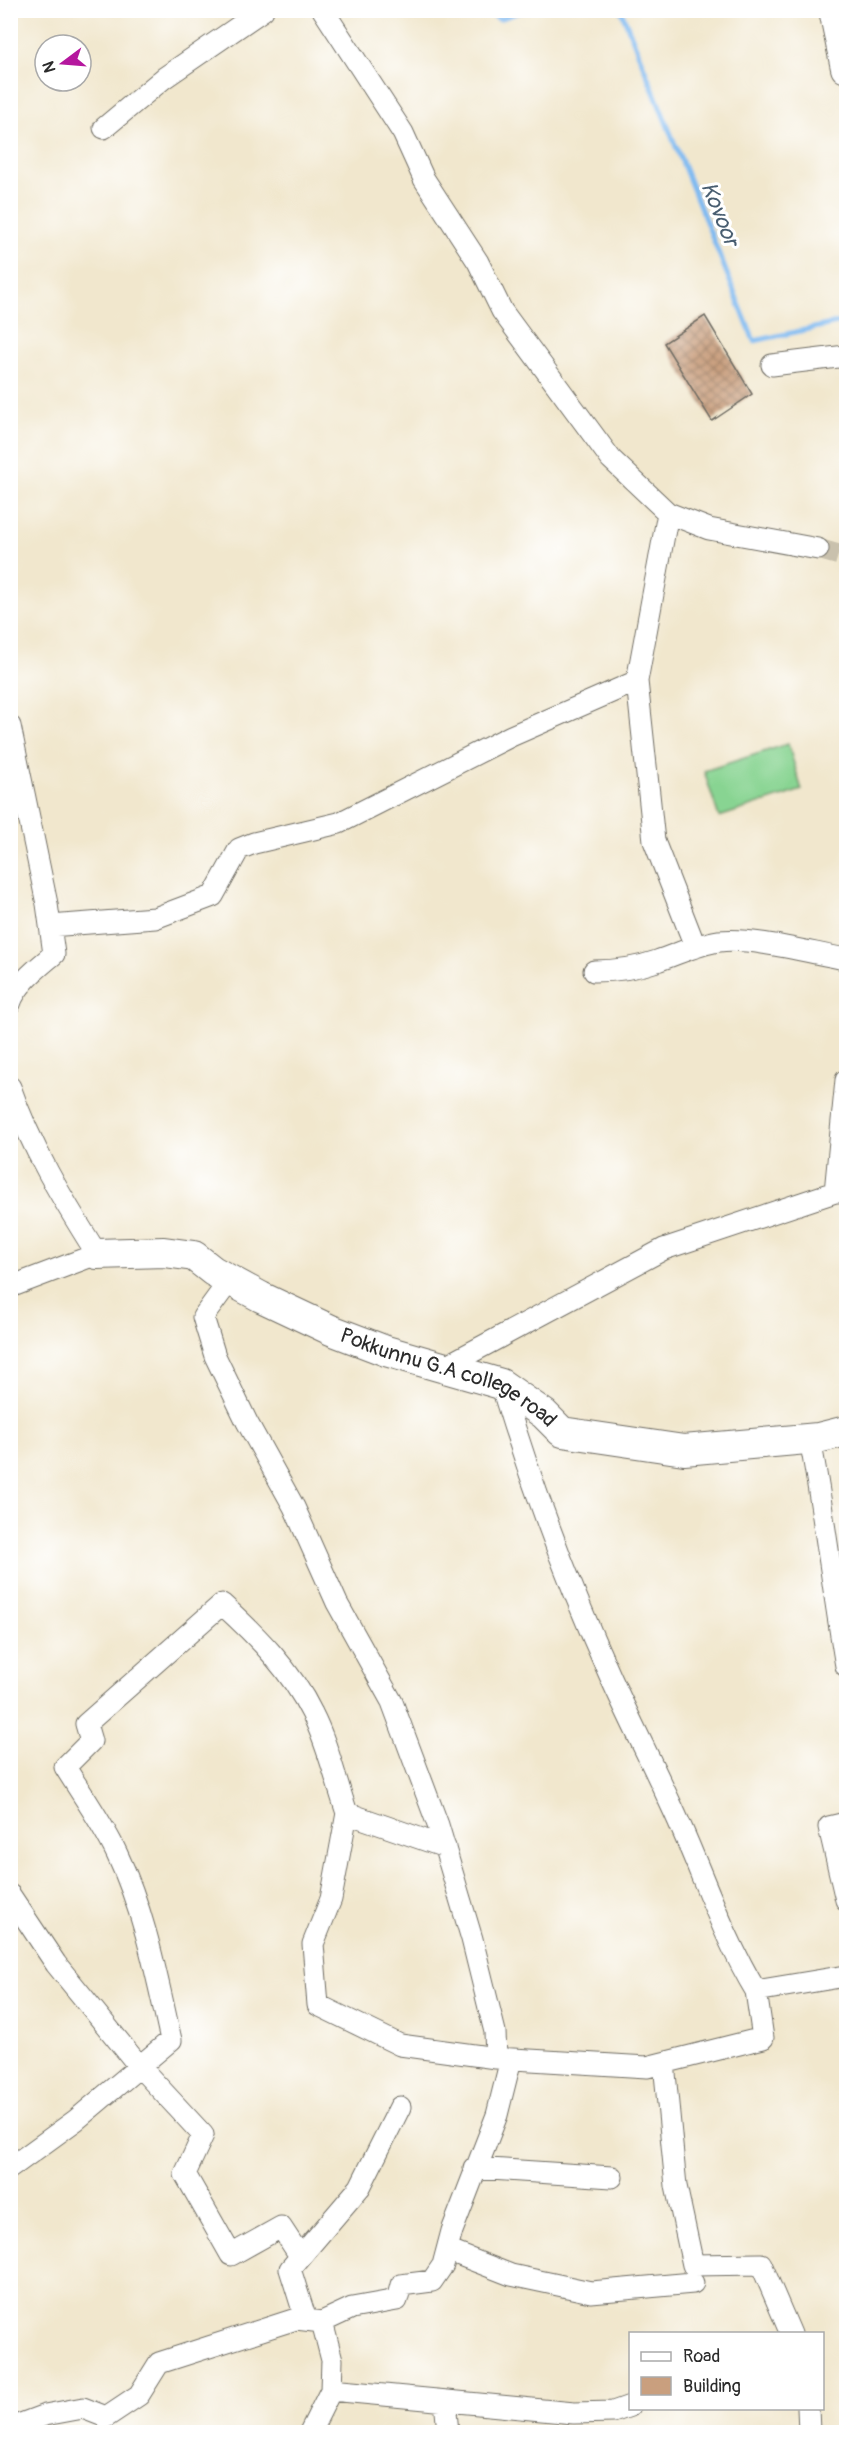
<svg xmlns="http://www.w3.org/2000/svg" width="857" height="2443" font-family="Pangolin,sans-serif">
<defs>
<pattern id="building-cross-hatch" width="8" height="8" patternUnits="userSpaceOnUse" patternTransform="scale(1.5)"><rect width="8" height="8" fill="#c99f7e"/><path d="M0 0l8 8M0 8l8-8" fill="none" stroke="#a38267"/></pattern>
</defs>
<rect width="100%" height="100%" fill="#fff"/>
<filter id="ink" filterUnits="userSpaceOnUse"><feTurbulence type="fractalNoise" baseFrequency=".0167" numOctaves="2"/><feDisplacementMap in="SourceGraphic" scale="12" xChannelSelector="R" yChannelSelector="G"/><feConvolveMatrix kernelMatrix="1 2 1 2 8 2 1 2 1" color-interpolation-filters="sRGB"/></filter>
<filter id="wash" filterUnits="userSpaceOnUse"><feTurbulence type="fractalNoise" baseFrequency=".008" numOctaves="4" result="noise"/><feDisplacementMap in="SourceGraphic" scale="24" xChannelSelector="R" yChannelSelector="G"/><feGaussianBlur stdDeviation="1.35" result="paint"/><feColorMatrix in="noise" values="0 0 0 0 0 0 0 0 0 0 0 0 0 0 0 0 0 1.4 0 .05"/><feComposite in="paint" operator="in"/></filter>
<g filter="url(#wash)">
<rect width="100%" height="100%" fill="#f1e7cd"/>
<path fill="#88d492" stroke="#5a805e" stroke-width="1.5" d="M788 744 802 790 719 817 704 771Z"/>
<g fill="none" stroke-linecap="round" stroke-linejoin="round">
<path stroke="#7ebaf1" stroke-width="5" d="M485 10 499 19 526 10
M621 10 754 341 846 321"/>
</g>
<g id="blocks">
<path fill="url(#building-cross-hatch)" d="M705 316 752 394 712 421 664 343Z"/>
</g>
</g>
<g filter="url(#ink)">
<use href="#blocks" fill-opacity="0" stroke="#706d64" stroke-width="1.5"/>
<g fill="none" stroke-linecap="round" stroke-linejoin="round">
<path stroke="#c9c1ad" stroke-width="21" stroke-dasharray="21 10" stroke-linecap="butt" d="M818 549 846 557"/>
<g stroke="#706d64" stroke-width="23">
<path id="street" d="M323 10 403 133 424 179 478 262 502 311 611 459 668 513 709 529 818 549
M104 128 164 78 263 10
M772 365 846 356
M668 513 637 681 654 841 695 946
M10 726 47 904 54 954C39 967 16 984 10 1004
M50 926 155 918 213 896 239 849 254 843 339 823 511 736 637 681
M594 971C616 971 637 968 657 961 678 954 697 944 719 941 753 937 811 953 846 959
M10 1087C31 1148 63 1200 97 1254L10 1287
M835 1192 846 1080
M230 1280 203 1317 215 1356 247 1422 294 1507 337 1603 392 1702 438 1825 472 1939 495 2032 496 2058 647 2067 763 2038 756 1991 846 1976
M444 1367 664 1249 835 1192H846
M501 1384C531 1483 568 1583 611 1678 631 1722 653 1765 673 1809 701 1869 722 1935 756 1991
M810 1439C824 1514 833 1590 846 1666
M846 1823 829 1827 846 1900
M445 1847 347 1813 331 1899 313 1944 318 2005 400 2045 496 2058
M10 1895 56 1964 139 2066 203 2135 185 2174 231 2255 281 2227 300 2256
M664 2063 676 2186 693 2265 761 2264 791 2334
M10 2168 76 2120 171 2040C157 1978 145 1913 117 1854 103 1824 83 1796 65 1767L91 1741 86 1724 222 1604C257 1636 291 1670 312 1713 327 1742 336 1781 347 1813
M474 2168 612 2177
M447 2250 511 2275 591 2292 693 2283
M306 2320 290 2269 360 2187 400 2107
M322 2322 352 2308 397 2300 401 2285 432 2281 443 2265 452 2231 497 2115 511 2059
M445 2401 448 2432
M808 2408 809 2432
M10 2428 45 2415 83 2408 106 2417 139 2395 159 2363 296 2319 322 2322 332 2360 331 2390 574 2413 613 2412 630 2406
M310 2432 331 2390"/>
</g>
<g stroke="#706d64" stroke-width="32">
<g id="secondary">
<path d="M834 10 846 68"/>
<path id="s1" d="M97 1254 164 1252 194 1256 213 1271 261 1297 331 1330 386 1351 501 1384 544 1414 562 1432 684 1450 818 1438 846 1431"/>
</g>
</g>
<use href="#street" stroke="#fff" stroke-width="21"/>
<use href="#secondary" stroke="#fff" stroke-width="30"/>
</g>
</g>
<g text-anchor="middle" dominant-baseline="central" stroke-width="6" stroke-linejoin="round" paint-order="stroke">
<g font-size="21" fill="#2b2b2b" stroke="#fff">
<text stroke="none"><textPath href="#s1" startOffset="381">Pokkunnu G.A college road</textPath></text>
</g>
<g font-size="22" font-style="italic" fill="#485d70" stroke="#fff">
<text transform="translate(720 214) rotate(68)">Kovoor</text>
</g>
</g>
<rect width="857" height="2443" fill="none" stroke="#fff" stroke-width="36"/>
<rect x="629" y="2332" width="195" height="78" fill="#ffffff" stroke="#aaaaaa" stroke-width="1.5"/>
<rect x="641" y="2352" width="30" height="9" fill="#ffffff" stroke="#aaaaaa" stroke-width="1.5"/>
<text x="683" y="2362" font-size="18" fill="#2b2b2b">Road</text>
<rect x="641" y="2377" width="30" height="18" fill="#c99f7e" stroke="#aaaaaa" stroke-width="1.5"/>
<text x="683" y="2392" font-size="18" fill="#2b2b2b">Building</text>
<g transform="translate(63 63) rotate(254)"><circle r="28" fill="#ffffff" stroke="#aaaaaa" stroke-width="1.5"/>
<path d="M0-4.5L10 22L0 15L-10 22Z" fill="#b5179e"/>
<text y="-9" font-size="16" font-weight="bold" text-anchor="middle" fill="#2b2b2b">N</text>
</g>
</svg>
